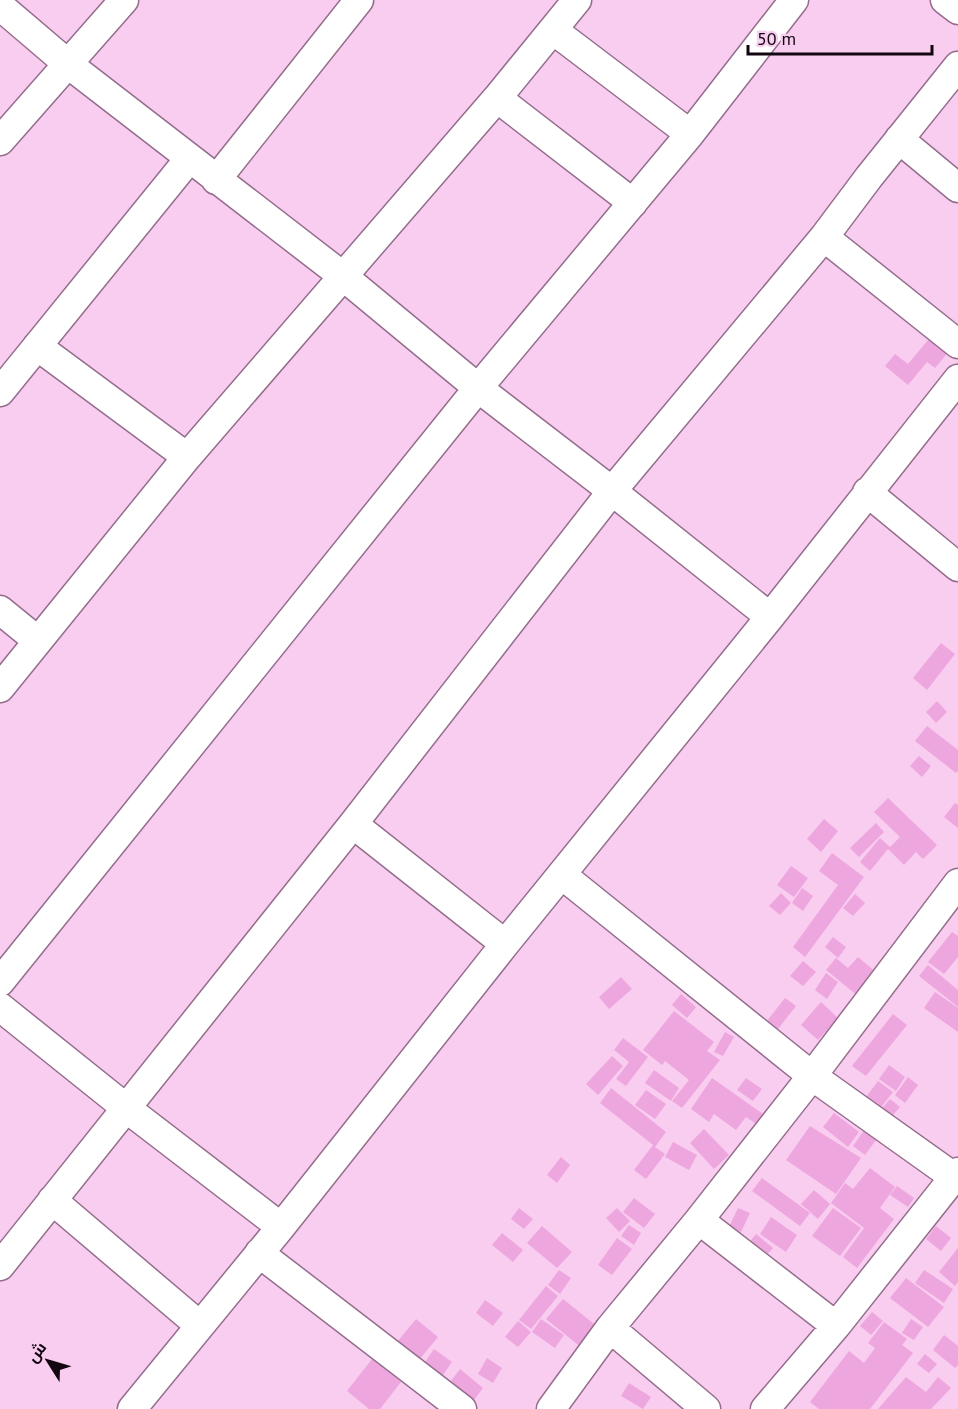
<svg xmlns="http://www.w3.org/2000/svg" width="958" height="1409" font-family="'PT Sans',Cairo,sans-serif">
<rect width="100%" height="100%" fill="#f9cdef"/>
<path fill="#eea6df" d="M933 334 951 349 935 368 927 362 908 385 885 366 895 354 908 364Z
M941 643 955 654 927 690 913 678Z
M937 701 947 712 936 723 926 712Z
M927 726 958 750V771L956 773 915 741Z
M919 756 931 766 922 777 910 766Z
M888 798 937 845 923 859 916 852 904 865 888 849 870 871 860 862 880 838 890 847 900 837 874 812Z
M955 803 958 805V828L944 817Z
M824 819 838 831 821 852 807 839Z
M876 823 884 832 859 857 850 848Z
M832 853 864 877 805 957 793 947 838 885 819 871Z
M791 866 808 878 794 897 777 885Z
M802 888 813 896 803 911 792 903Z
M781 893 791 903 780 915 769 906Z
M855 894 865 903 853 916 843 908Z
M952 932 958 936V957L944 974 928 962Z
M833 937 846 947 838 958 825 947Z
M858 957 877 973 858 996 826 970 836 958 848 968Z
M803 961 816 972 803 986 790 976Z
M928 965 958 990V1007L919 976Z
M826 973 838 982 827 999 815 990Z
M621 977 632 989 609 1009 599 997Z
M935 992 958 1008V1032L924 1008Z
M681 994 696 1007 687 1018 672 1005Z
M785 998 796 1006 778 1029 767 1021Z
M821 1002 838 1018 818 1040 801 1025Z
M674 1011 714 1042 707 1051 720 1060 682 1108 672 1101 689 1080 665 1061 662 1065 643 1050Z
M893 1014 907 1025 866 1076 852 1066Z
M725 1032 734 1037 723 1056 714 1052Z
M623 1038 648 1057 626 1086 616 1079 629 1062 614 1050Z
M612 1056 623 1066 598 1095 586 1084Z
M889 1065 905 1077 896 1091 879 1079Z
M654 1070 679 1088 671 1101 645 1083Z
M908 1077 918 1085 905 1103 895 1095Z
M712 1078 763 1114 756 1124 746 1117 736 1130 714 1114 709 1122 691 1109Z
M746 1078 762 1089 753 1101 737 1090Z
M878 1081 893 1092 875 1115 861 1104Z
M611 1088 666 1132 655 1147 665 1154 646 1179 634 1170 653 1145 600 1103Z
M646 1090 666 1104 655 1119 635 1105Z
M890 1099 900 1107 887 1122 877 1114Z
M834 1113 859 1132 848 1147 823 1127Z
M874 1116 887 1125 865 1155 853 1146Z
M810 1126 861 1158 836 1194 786 1160Z
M704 1129 729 1155 714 1169 690 1143Z
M673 1142 697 1155 689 1170 665 1157Z
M561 1157 570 1165 557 1183 547 1175Z
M870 1168 895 1187 880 1208 894 1219 857 1268 843 1257 864 1228 831 1203 845 1183 853 1189Z
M762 1178 810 1213 800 1226 752 1191Z
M897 1186 914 1198 908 1207 890 1195Z
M814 1190 830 1204 818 1219 801 1204Z
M634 1198 655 1214 644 1228 623 1212Z
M519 1208 533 1219 524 1229 511 1219Z
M617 1208 630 1221 619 1232 606 1218Z
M738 1208 750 1213 741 1232 729 1227Z
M833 1208 861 1228 840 1256 812 1236Z
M771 1217 797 1235 786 1252 760 1234Z
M629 1225 641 1233 634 1245 621 1236Z
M542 1226 572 1252 557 1268 527 1243Z
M936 1226 951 1238 941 1251 926 1239Z
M502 1233 523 1250 513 1262 492 1245Z
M756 1234 773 1248 765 1257 748 1244Z
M617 1238 632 1249 612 1275 598 1265Z
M958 1248V1282L955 1286 939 1272Z
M559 1270 571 1278 560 1294 548 1285Z
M924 1270 953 1289 944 1303 915 1283Z
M906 1278 944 1307 928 1327 890 1298Z
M546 1286 558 1296 531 1329 519 1320Z
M563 1299 599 1328 582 1348 546 1319Z
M485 1300 503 1313 493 1326 476 1313Z
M872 1312 883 1321 871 1335 860 1326Z
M416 1319 438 1337 414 1366 392 1348Z
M541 1319 564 1335 555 1348 532 1332Z
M911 1319 923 1327 914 1340 902 1333Z
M518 1321 531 1332 518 1347 505 1337Z
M884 1322 907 1339 902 1345 913 1353 870 1409H819L810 1402 849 1351 864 1363 875 1348 868 1343Z
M944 1335 958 1346V1365L955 1368 933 1350Z
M434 1349 452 1362 441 1378 423 1365Z
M925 1354 937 1364 929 1373 917 1364Z
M487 1358 502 1368 493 1383 478 1374Z
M372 1359 401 1382 380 1409H369L347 1391Z
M460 1369 483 1388 474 1400 451 1381Z
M906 1377 926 1392 938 1377 951 1388 931 1409H878Z
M629 1383 651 1397 643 1409 621 1396Z"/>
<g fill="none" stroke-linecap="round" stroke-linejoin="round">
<g stroke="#946d8c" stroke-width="31">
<path id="minor" d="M945 0 958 10
M0 6 68 64 344 277 478 388 612 491 770 617
M553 30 690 134
M497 98 633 203
M899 139 958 188
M0 141 124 0
M216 180 359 0
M824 237 958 344
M37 346 187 457
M0 392 189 159
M867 492 958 567
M0 610 38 641
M0 688 187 457 497 98 577 0
M353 824 505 944
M562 875 812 1076 958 1180
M0 982 478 388 690 134 794 0
M0 1007 126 1108 281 1227
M52 1200 199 1325
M699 1220 836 1326
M259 1253 462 1409
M0 1266 353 824 612 491 824 237 869 177 958 66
M610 1328 706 1409
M132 1409 281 1227 505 944 770 617 958 379
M551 1409 610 1328 699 1220 812 1076 958 883
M765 1409 836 1326 958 1172"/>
</g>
<use href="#minor" stroke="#fff" stroke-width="28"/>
</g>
<g transform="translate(48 1361) rotate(307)" stroke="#f9cdef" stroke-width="4.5" paint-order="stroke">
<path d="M0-4.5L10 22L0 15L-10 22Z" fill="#130611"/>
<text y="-9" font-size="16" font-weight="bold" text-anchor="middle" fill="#130611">ش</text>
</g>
<path d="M748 45v9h184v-9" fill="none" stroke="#130611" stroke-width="3"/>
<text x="757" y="45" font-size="18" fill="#130611" stroke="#f9cdef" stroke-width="4.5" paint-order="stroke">50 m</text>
</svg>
